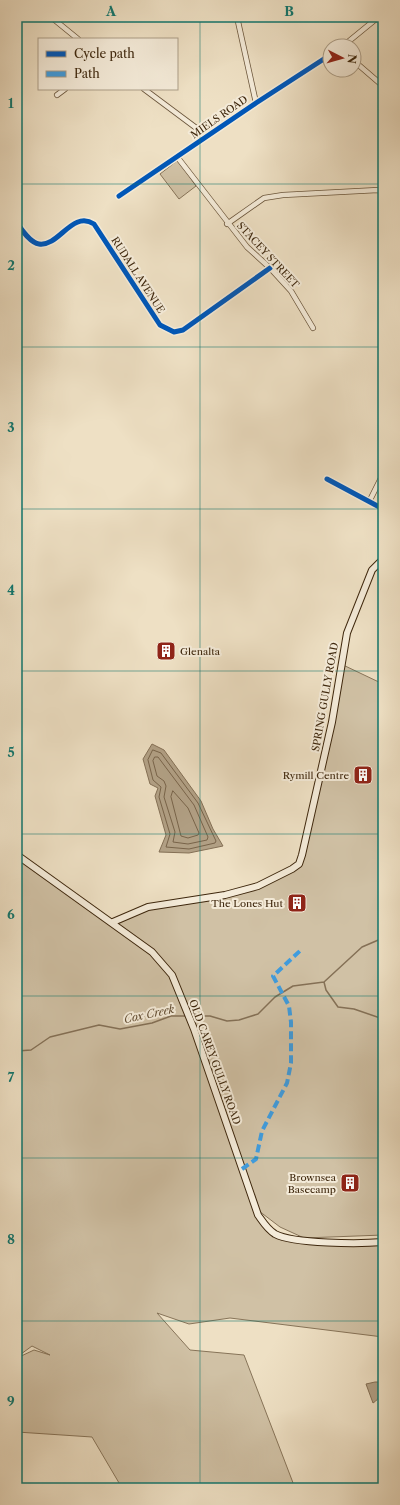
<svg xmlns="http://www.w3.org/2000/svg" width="400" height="1505" font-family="'Libre Caslon Text',serif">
<rect width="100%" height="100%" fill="#eee0c4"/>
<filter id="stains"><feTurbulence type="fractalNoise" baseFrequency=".005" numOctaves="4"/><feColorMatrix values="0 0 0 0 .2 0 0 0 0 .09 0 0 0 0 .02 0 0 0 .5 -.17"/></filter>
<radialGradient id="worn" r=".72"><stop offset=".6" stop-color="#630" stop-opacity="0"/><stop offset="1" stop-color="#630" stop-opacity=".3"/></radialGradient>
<path fill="#d0c1a5" stroke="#877459" d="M178 160 196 186 179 199 160 174Z
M341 664 383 684V1235L304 1238 280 1227 259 1211 258 1215 266 1227 290 1238 383 1242V1337L230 1318 189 1324 157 1313 190 1350 244 1355 295 1488H122L92 1437 17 1432V1358L34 1350 50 1355 32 1346 17 1357V855L113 922 148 907 259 886 292 869 302 855Z"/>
<path fill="#b2a186" stroke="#847056" d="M152 744 164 750 201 801 213 829 223 846 189 853 159 852 166 835 155 796 158 788 150 784 143 759Z
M375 1382H383C383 1390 380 1399 373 1403L366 1384Z"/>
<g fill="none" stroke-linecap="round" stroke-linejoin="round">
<path stroke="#78644a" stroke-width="1" d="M153 750 161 753 198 803 216 841 215 843 189 849 166 847 170 834 159 797 161 787 153 780 148 760Z
M155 757H158L194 805 208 837 207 840 188 844 173 842 175 832 164 797 166 786 164 781 157 776 153 761Z
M173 791 188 808 199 833 198 835 188 838 181 836 171 797Z"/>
<path stroke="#847056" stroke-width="1.5" d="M324 982 326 990 338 1007 354 1009 383 1019
M191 1016H210L227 1021 239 1020 258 1014 275 997 293 986 324 982 362 947 383 938
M17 1051 31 1050 50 1037 99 1025 120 1029 152 1023 171 1016H187"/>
<g stroke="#6a553b" stroke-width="6">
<path id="street" d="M51 17 78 39
M237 17 256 103
M343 46 376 19
M354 61 383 86
M144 89 207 136
M57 95 65 89
M178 158 247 247 270 268 291 291 313 328
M119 196 256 103 330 55
M17 223C22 230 30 243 39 244 59 247 72 210 94 224L160 325 174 332 183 330 270 268
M227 224 264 198 283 195 378 190 383 193
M327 479 383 509
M369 502 383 474"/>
</g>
<g stroke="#3e270d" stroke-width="8">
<path id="secondary" d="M17 855 152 952 172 975 194 1029 258 1215C263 1222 267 1229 275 1234 294 1244 360 1244 383 1242
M113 922 148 907 225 895 258 886 292 869 299 864 302 855 332 722 347 633 372 570 383 559"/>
</g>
<use href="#street" stroke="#f4ebd9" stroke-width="4.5"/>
<use href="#secondary" stroke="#f4ebd9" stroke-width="6"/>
<path stroke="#3f9cde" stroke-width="4" stroke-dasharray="8 4" stroke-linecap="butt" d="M242 1169 256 1159 262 1131 287 1083 291 1063V1022L289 1006 273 976 302 949"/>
<g stroke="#f4ebd9" stroke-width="8">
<path id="cycleway" d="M119 196 256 103 330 55
M17 223C22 230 30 243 39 244 59 247 72 210 94 224L160 325 174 332 183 330 270 268
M327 479 383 509"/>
</g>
<use href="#cycleway" stroke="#0057b8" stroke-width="5"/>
</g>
<path fill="none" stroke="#0f766e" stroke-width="1" stroke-opacity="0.55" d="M200 17V1488M17 184H383M17 347H383M17 509H383M17 671H383M17 834H383M17 996H383M17 1158H383M17 1321H383"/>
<defs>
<g id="building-square" transform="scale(1)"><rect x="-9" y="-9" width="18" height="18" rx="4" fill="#8f2418" stroke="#f4ebd9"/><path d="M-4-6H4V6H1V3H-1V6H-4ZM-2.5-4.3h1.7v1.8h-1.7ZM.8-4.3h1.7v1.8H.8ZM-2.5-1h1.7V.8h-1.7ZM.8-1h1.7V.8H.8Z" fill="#fff"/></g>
</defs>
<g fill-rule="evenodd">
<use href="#building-square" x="166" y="651"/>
<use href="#building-square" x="363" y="775"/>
<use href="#building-square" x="297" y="903"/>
<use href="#building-square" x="350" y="1183"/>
</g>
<g text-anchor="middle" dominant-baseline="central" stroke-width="4" stroke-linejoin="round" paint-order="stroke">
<g font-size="10" fill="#3e270d" stroke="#f4ebd9">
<text transform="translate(219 117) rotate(-35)">MIELS ROAD</text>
<text transform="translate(268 255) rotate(47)">STACEY STREET</text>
<text transform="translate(138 275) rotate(57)">RUDALL AVENUE</text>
<text transform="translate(325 697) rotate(-80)">SPRING GULLY ROAD</text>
<text transform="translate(215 1062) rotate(70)">OLD CAREY GULLY ROAD</text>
</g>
<g font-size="10" fill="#3e270d" stroke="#f4ebd9" text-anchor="end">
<text x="180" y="651" text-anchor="start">Glenalta</text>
<text x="349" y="775">Rymill Centre</text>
<text x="283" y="903">The Lones Hut</text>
<text x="336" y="1177">Brownsea<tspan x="336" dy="12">Basecamp</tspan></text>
</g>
<g font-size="11" font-style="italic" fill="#614c31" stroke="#f4ebd9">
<text transform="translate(149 1014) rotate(-12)">Cox Creek</text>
</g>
</g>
<rect width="400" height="1505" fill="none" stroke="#eee0c4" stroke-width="44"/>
<rect x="38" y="38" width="140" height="52" fill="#f4ebd9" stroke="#ab9d87"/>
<rect x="46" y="51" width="20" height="6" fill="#0057b8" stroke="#ab9d87"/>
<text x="74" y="58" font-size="12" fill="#3e270d">Cycle path</text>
<rect x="46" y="71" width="20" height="6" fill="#3f9cde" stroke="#ab9d87"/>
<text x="74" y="78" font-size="12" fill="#3e270d">Path</text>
<g transform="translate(342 58) rotate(96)"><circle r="19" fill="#f4ebd9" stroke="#ab9d87"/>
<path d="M0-3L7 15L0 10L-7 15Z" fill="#8f2418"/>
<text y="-6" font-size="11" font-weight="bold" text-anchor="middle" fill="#3e270d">N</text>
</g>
<rect x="22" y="22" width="356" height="1461" fill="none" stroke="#0f766e" stroke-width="1.5"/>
<g font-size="13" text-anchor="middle" font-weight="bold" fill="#0f766e">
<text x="111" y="16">A</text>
<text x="289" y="16">B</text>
<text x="11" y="108">1</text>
<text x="11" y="270">2</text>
<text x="11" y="432">3</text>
<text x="11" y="595">4</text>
<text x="11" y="757">5</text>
<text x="11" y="919">6</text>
<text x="11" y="1082">7</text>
<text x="11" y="1244">8</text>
<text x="11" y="1406">9</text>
</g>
<rect width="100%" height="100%" filter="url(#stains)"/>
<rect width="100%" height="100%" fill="url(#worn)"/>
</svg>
